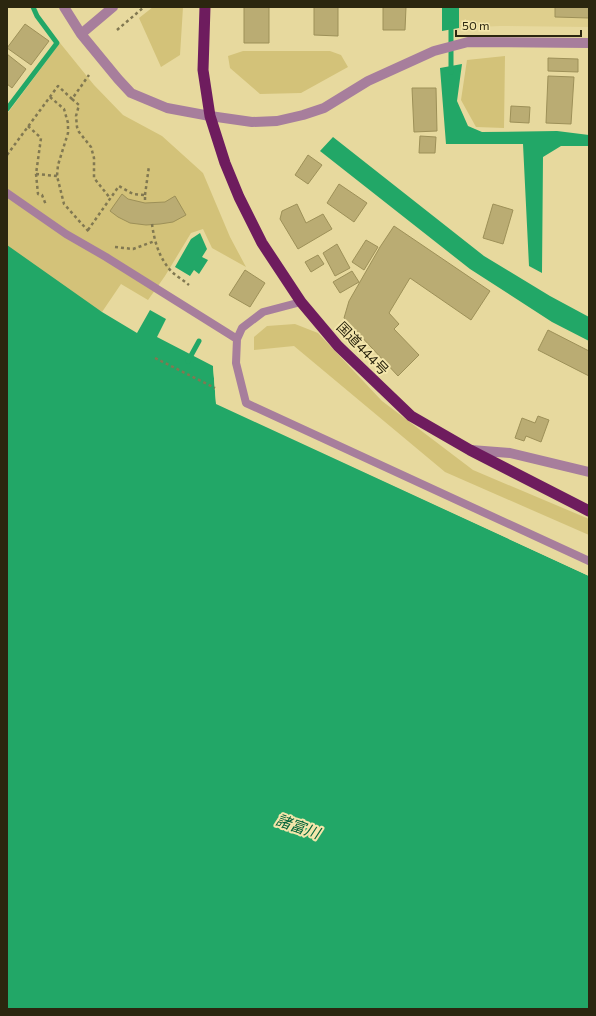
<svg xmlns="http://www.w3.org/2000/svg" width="596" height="1016" font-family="Commissioner,'Noto Sans JP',sans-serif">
<rect width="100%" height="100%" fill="#e7d99e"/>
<path fill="#dfcf8d" d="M459 7H589V27L500 26 459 28Z"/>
<path fill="#d3c279" d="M153 7H183L180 55 161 67 139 18Z
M60 43 94 85 123 115 162 136 203 173 230 237 246 267 212 248 203 229 191 233 165 276 148 300 121 284 102 312 7 257V114Z
M243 51H330L341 55 348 67 301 93 260 94 230 68 228 56Z
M505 56 504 128 476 127 461 100 467 60Z
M295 324 318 333 382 401 473 470 589 519V535L445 472 294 346 254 350V337L267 326Z"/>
<path fill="#22a767" d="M442 7H459V28L442 31Z
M462 64 457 101 468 126 482 132 557 131 589 135V146H561L543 157 542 273 529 266 523 144H446L440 68Z
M333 137 484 256 550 296 589 317V341L552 322 470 269 320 151Z
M200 233 207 249 202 257 208 260 199 274 194 270 190 276 175 267 191 239Z
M7 245 102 312 137 333 150 310 166 319 157 337 213 366 216 404 589 576V1009H7Z"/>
<path fill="#e7d99e" d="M213 366 215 367 218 402 589 574V576L216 403Z"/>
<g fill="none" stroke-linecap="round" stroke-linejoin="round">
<path stroke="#22a767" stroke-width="5" d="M451 72V24
M7 109 57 43 37 16 33 7
M188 361 199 341"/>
</g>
<path fill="#baac73" stroke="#9d9058" d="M244 7H269V43H244Z
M314 7H338V36L314 35Z
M383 7H406L405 30H383Z
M555 7H589V18L555 17Z
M25 24 49 41 31 65 7 48Z
M7 54 26 69 12 88 7 84Z
M548 58 578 59V72L548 71Z
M548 76 574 77 571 124 546 123Z
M412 88H436L437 131 414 132Z
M511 106 530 107 529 123 510 122Z
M420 136 436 137 435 153H419Z
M308 155 322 165 308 184 295 175Z
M339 184 367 203 354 222 327 203Z
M122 194 128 199 145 203 165 202 175 196 186 215 173 222 160 224 146 225 130 223 118 217 110 211Z
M297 204 306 223 323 214 332 229 298 249 280 219 282 211Z
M493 204 513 210 503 244 483 238Z
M394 226 490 291 471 320 410 278 389 313 399 324 394 329 419 355 398 376 344 318 349 301 380 247Z
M366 240 378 247 364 270 352 262Z
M337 244 350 268 335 276 323 253Z
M318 255 324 264 311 272 305 262Z
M245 270 265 283 250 307 229 295Z
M352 271 359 282 340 293 333 282Z
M548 330 589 351V376L538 350Z
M538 416 549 420 541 442 526 436 524 441 515 438 522 418 535 423Z"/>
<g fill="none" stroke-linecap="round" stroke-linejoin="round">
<path stroke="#817851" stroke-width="2.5" stroke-dasharray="3 3" stroke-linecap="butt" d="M117 30 144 7
M50 97 64 109 68 123V133L58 165 57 176 64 204 90 233
M72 99 79 105 76 116 77 127 79 132 91 147 94 158V178L110 198
M28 126 41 138 36 174 38 194 42 195 46 205
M7 155 58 86 72 99 89 75
M36 174 57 176
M145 195 149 166
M152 224C154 239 158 254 167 266 172 274 182 279 189 285
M88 230 119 186 133 194 145 195V203
M115 247 133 249 155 241
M155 358 215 388"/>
<path stroke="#a77e9c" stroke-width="8" d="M7 193 66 234 106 257 237 339
M301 302 263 312 242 328 237 339 236 363 246 403 589 561"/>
<path stroke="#a77e9c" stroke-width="10" d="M64 7 81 34 118 79 131 93 167 108 210 116 252 122 277 121 303 115 324 108 368 81 434 51 468 42 589 43
M81 34 113 7
M471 450 510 453 589 472"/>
<path stroke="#6e1c5e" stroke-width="11" d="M205 7 203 70 210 116 225 163 239 197 262 243 301 302 338 346 411 416 470 450 589 511"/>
</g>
<g text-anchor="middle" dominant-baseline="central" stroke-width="4" stroke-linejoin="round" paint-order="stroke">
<g font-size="14" fill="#2b260f" stroke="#f4e6ab">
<text transform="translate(363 348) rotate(46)">国道444号</text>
</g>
<g font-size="15" font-style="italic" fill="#03643a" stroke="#f4e6ab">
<text transform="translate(298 826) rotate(19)">諸富川</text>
</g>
</g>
<rect width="596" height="1016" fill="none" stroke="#2b260f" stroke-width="16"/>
<path d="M456 30v6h125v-6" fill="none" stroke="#2b260f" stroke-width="2"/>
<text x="462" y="30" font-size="12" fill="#2b260f" stroke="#f4e6ab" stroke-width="3" paint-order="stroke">50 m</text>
</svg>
